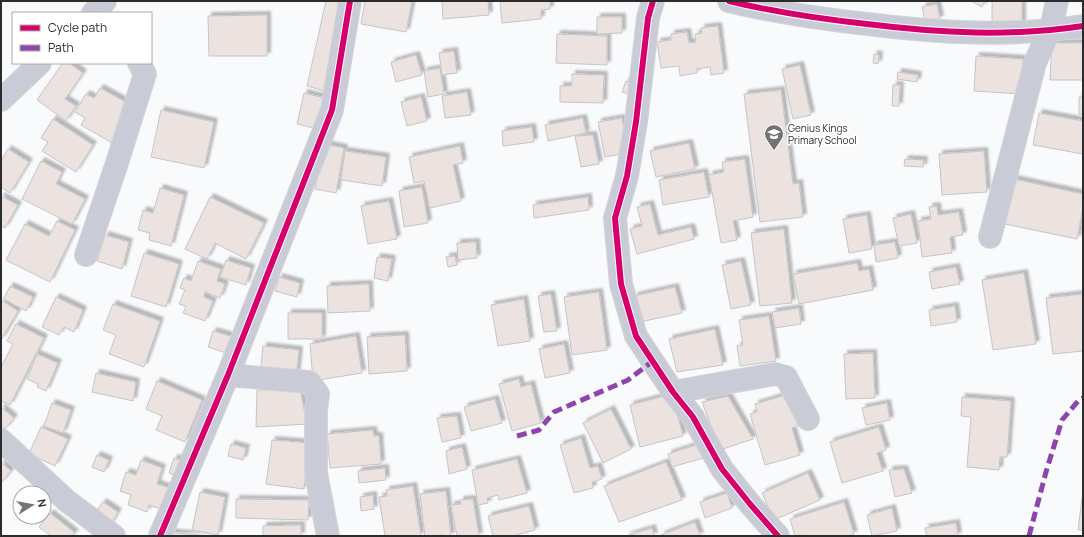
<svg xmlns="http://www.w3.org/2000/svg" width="1084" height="537" font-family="Manrope,sans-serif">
<defs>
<filter id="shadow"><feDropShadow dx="3.5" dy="-3.5" stdDeviation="1" flood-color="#0004"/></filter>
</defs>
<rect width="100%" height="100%" fill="#f9fafc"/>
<path fill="#ece2e0" stroke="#c5c5c6" filter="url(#shadow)" d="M326 1H345L325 91 307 86Z
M365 1H412L406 32 361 24Z
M442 1H488L489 15 443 19Z
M500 1H550V9L541 10V19L502 23Z
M971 1H985L982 7Z
M992 1H1022V25H992Z
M937 4 940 19 925 21 922 7Z
M267 15V56H209L208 16Z
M597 17H622V33L597 34Z
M718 26 724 73 711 75 710 67 696 69 697 73 680 76 679 66 661 68 657 42 671 40V34L687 32 689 43 696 42 695 34 702 33 701 28Z
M557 34 607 36V65L556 63Z
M1052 43H1083V80H1050Z
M454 51 457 73 442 75 439 53Z
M874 54 879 55 878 64 873 63Z
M416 55 422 75 396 82 391 62Z
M976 56 1023 59 1022 94 974 91Z
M63 63H69L83 73 65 99 76 106 66 121 37 100Z
M800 65 811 115 793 119 782 69Z
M440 68 444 94 428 97 424 71Z
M898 72 918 75 917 82 897 79Z
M572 74 604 75 603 103 560 102V86H572Z
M626 81 640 87 636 97 622 92Z
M893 85H900L899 106H892Z
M100 88 133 106 112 143 81 125 85 118 75 112 86 94 94 98Z
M781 90 793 184 799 183 803 217 760 222 744 94Z
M467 92 471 115 445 118 442 96Z
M304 93 325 98 318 129 297 124Z
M421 97 427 121 407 126 401 102Z
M1079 97H1083V114H1079Z
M161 110 214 122 204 168 151 157Z
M1039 113 1083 121V154L1033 145Z
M583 118 586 133 548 141 545 125Z
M622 118 627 153 605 157 598 122Z
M53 119 93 145 76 172 42 151 48 142 41 138Z
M532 127 534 142 503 146 502 131Z
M593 135 599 164 581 167 575 136Z
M689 143 695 169 656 177 650 151Z
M324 144 344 148 336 193 315 189Z
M460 146 463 163 453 165 461 201 430 208 424 181 414 183 409 157Z
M8 149 29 162 10 193 1 187V161Z
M345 151 386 157 382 186 341 180Z
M984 151 987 192 942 195 939 154Z
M745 159 753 217 733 221 737 240 721 243 709 175 724 172 722 162Z
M905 159 924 160 923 167 904 166Z
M41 161 62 172 56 184 85 199 72 224 22 199Z
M704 172 709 197 663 205 659 180Z
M1014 179 1083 194V207L1077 239 1005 224Z
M422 187 428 223 404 227 399 191Z
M160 188 184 195 171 246 149 240 150 233 138 230 143 210 153 213Z
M1 196 18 205 5 228 1 226Z
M210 197 264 223 246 259 215 243 207 259 185 249Z
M588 197 589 210 534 218 533 205Z
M389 201 397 239 368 244 361 206Z
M650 204 658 235 691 227 694 239 637 254 630 229 642 226 637 207Z
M937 206 938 215 959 212 963 235 950 237 952 253 922 257 918 221 931 219 929 207Z
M911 214 917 243 899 246 893 218Z
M867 215 872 249 849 253 843 219Z
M57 221 75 230 50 282 6 260 25 224 49 236Z
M784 229 792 303 760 306 751 233Z
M105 235 129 242 122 269 97 261Z
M476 242 477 258 458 260 457 243Z
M895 242 898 258 876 262 874 245Z
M144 253 179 264 166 307 131 296Z
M455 256 457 265 448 267 446 257Z
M377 257 392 259 388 281 374 278Z
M226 260 251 268 246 285 220 277Z
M198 261 221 269 217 281 225 284 220 298 205 292 204 297 213 301 205 321 183 313 186 306 179 304 185 290 180 288 184 278 191 281Z
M741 261 751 305 731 309 722 265Z
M857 263 859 271 869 269 873 290 799 304 793 274Z
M956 267 960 284 932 289 929 272Z
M1024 273 1036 344 993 350 982 280Z
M279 277 300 283 297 297 275 291Z
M369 284 370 311 328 313 327 286Z
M10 286 33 297 26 311 4 299Z
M675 287 682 313 640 322 634 296Z
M599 292 607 350 572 355 564 297Z
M551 294 557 331 544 332 538 296Z
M1083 294V351L1053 354 1046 298Z
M56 297 83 310 74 332 64 327 59 335 42 327Z
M524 299 530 341 498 346 491 305Z
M1 300 18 311 1 340Z
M113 304 160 321 144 367 109 354 116 335 103 330Z
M955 306 957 322 931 326 929 310Z
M799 308 801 324 775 328 772 312Z
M288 313H322V339H288Z
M769 316 776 361 740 366 737 346 743 345 739 320Z
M16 324 44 338 10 405 1 401V367L13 344 7 341Z
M715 329 723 365 677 372 669 339Z
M213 331 240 339 235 356 208 347Z
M405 335 407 371 369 374 367 337Z
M356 336 362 373 313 381 310 344Z
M564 344 570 373 545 378 539 349Z
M263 346 299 350 296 378 260 374Z
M873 353 875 398 846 399 844 354Z
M37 354 58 363 46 391 37 387 38 384 27 379Z
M96 373 136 382 133 401 92 392Z
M519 379 521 387 531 384 541 423 512 431 499 384Z
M157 381 202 400 185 442 156 430 162 416 146 409Z
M300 389 307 424 256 427 257 390Z
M672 394 683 436 640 447 630 405Z
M789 394 798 426 792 428 800 455 765 465 750 414 757 412 755 404Z
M728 396 753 439 720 450 702 402Z
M962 397 1011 401 1007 457H1000L999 470 967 467 971 417 961 416Z
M495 399 502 423 471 431 464 407Z
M52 403 71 410 63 433 44 426Z
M887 403 890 420 866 425 862 408Z
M1 407 14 418 5 429 1 426Z
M611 409 631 449 603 463 583 423Z
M457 416 461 438 442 442 437 418Z
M41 427 68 439 55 466 29 454Z
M879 427 886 450 877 453 883 471 842 483 830 442Z
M373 430 374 436H379L381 464 330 468 327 434Z
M581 438 590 468 598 466 602 479 592 482 593 488 574 493 560 445Z
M272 440 309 443 304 489 266 484Z
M231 444 246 448 243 460 228 456Z
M699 444 703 458 672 467 668 454Z
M462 447 467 469 449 474 446 451Z
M97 455 109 460 104 472 92 467Z
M174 458 184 461 178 477 169 473Z
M517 459 527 493 499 500 498 495 487 498 488 503 478 505 472 470Z
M141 460 162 468 157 484 176 490 169 512 149 505 147 512 128 505 131 495 120 491 126 472 136 475Z
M1 462 11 471 1 483Z
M666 462 682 500 619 522 604 486Z
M385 468 386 480 359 483 358 471Z
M904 469 912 493 895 497 889 470Z
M808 473 820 500 774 520 762 493Z
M413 486 421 536H385L379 497 387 496 386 490Z
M446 491 451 536H444L443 535 425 536 420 494Z
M200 492 225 497 218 535 192 530Z
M727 493 732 508 705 518 700 502Z
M373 495 374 509 361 511 360 497Z
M1082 498H1083V530H1078Z
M236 499 309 500 308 520 236 518Z
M473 499 479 536H457L451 505 461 504 460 500Z
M103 502 118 512 110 525 94 515Z
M844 502 854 534 847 536H801V535L795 536 790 519Z
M529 506 535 530 513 536H493L488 516Z
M892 508 897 531 872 536 867 515Z
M50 513 75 533 72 536H51L39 527Z
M695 522 700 536H661V535Z
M956 523 958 536H927L925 528Z
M301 525V536H263V526Z
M652 528 654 536H626Z
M167 532 208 536H167Z"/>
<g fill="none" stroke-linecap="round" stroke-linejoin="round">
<g stroke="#d5d5d6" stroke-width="24">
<path id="minor" d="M653 1 648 18 636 122 627 176 615 218 621 284 636 336 673 392 693 417 722 469 750 504 778 536
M729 1C774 12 821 19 867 24 939 33 1011 37 1083 26
M93 13 105 1
M1 100 40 63
M990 237 1035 63 1052 24 1057 1
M86 255 116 166 145 74 139 63
M228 375 309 382 318 394 316 411V473L328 536
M673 392 775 374 786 377 808 419
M1 440 67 501 114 536
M160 536 228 375 332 110 350 1"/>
</g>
<use href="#minor" stroke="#c9ccd7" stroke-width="22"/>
<path stroke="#8e44ad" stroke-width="5" stroke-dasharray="10 5" stroke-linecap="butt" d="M517 436 539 430 554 412 628 380 653 361
M1029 536 1046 472 1062 420 1079 400 1083 398"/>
<g stroke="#fff" stroke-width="8">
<path id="cycleway" d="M653 1 648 18 636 122 627 176 615 218 621 284 636 336 673 392 693 417 722 469 750 504 778 536
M729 1C774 12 821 19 867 24 939 33 1011 37 1083 26
M160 536 228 375 332 110 350 1"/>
</g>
<use href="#cycleway" stroke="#d6006c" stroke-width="6"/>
</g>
<defs>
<g id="school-pin" transform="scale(1)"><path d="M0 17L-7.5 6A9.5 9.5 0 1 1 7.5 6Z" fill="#737375" stroke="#fff"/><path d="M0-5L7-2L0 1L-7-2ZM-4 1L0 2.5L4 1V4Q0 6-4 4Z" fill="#fff"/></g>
</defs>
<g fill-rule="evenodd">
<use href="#school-pin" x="774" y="134"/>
</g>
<g text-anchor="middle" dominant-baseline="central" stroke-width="3.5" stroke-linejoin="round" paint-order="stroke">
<g font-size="10" fill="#2b2b2c" stroke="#fff" text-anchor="start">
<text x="788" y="128">Genius Kings<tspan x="788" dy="12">Primary School</tspan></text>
</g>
</g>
<rect width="1084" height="537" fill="none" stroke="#2b2b2c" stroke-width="4"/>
<rect x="12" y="12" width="140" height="52" fill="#ffffff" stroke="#aaaaab"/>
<rect x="20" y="25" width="20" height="6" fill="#d6006c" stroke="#aaaaab"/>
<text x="48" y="32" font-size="12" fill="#2b2b2c">Cycle path</text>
<rect x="20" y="45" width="20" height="6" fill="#8e44ad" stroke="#aaaaab"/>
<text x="48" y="52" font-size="12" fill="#2b2b2c">Path</text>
<g transform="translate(32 505) rotate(79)"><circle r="19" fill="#ffffff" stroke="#aaaaab"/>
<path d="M0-3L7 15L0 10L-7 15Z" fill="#737375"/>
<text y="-6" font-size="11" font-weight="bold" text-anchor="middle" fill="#2b2b2c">N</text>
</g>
</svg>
